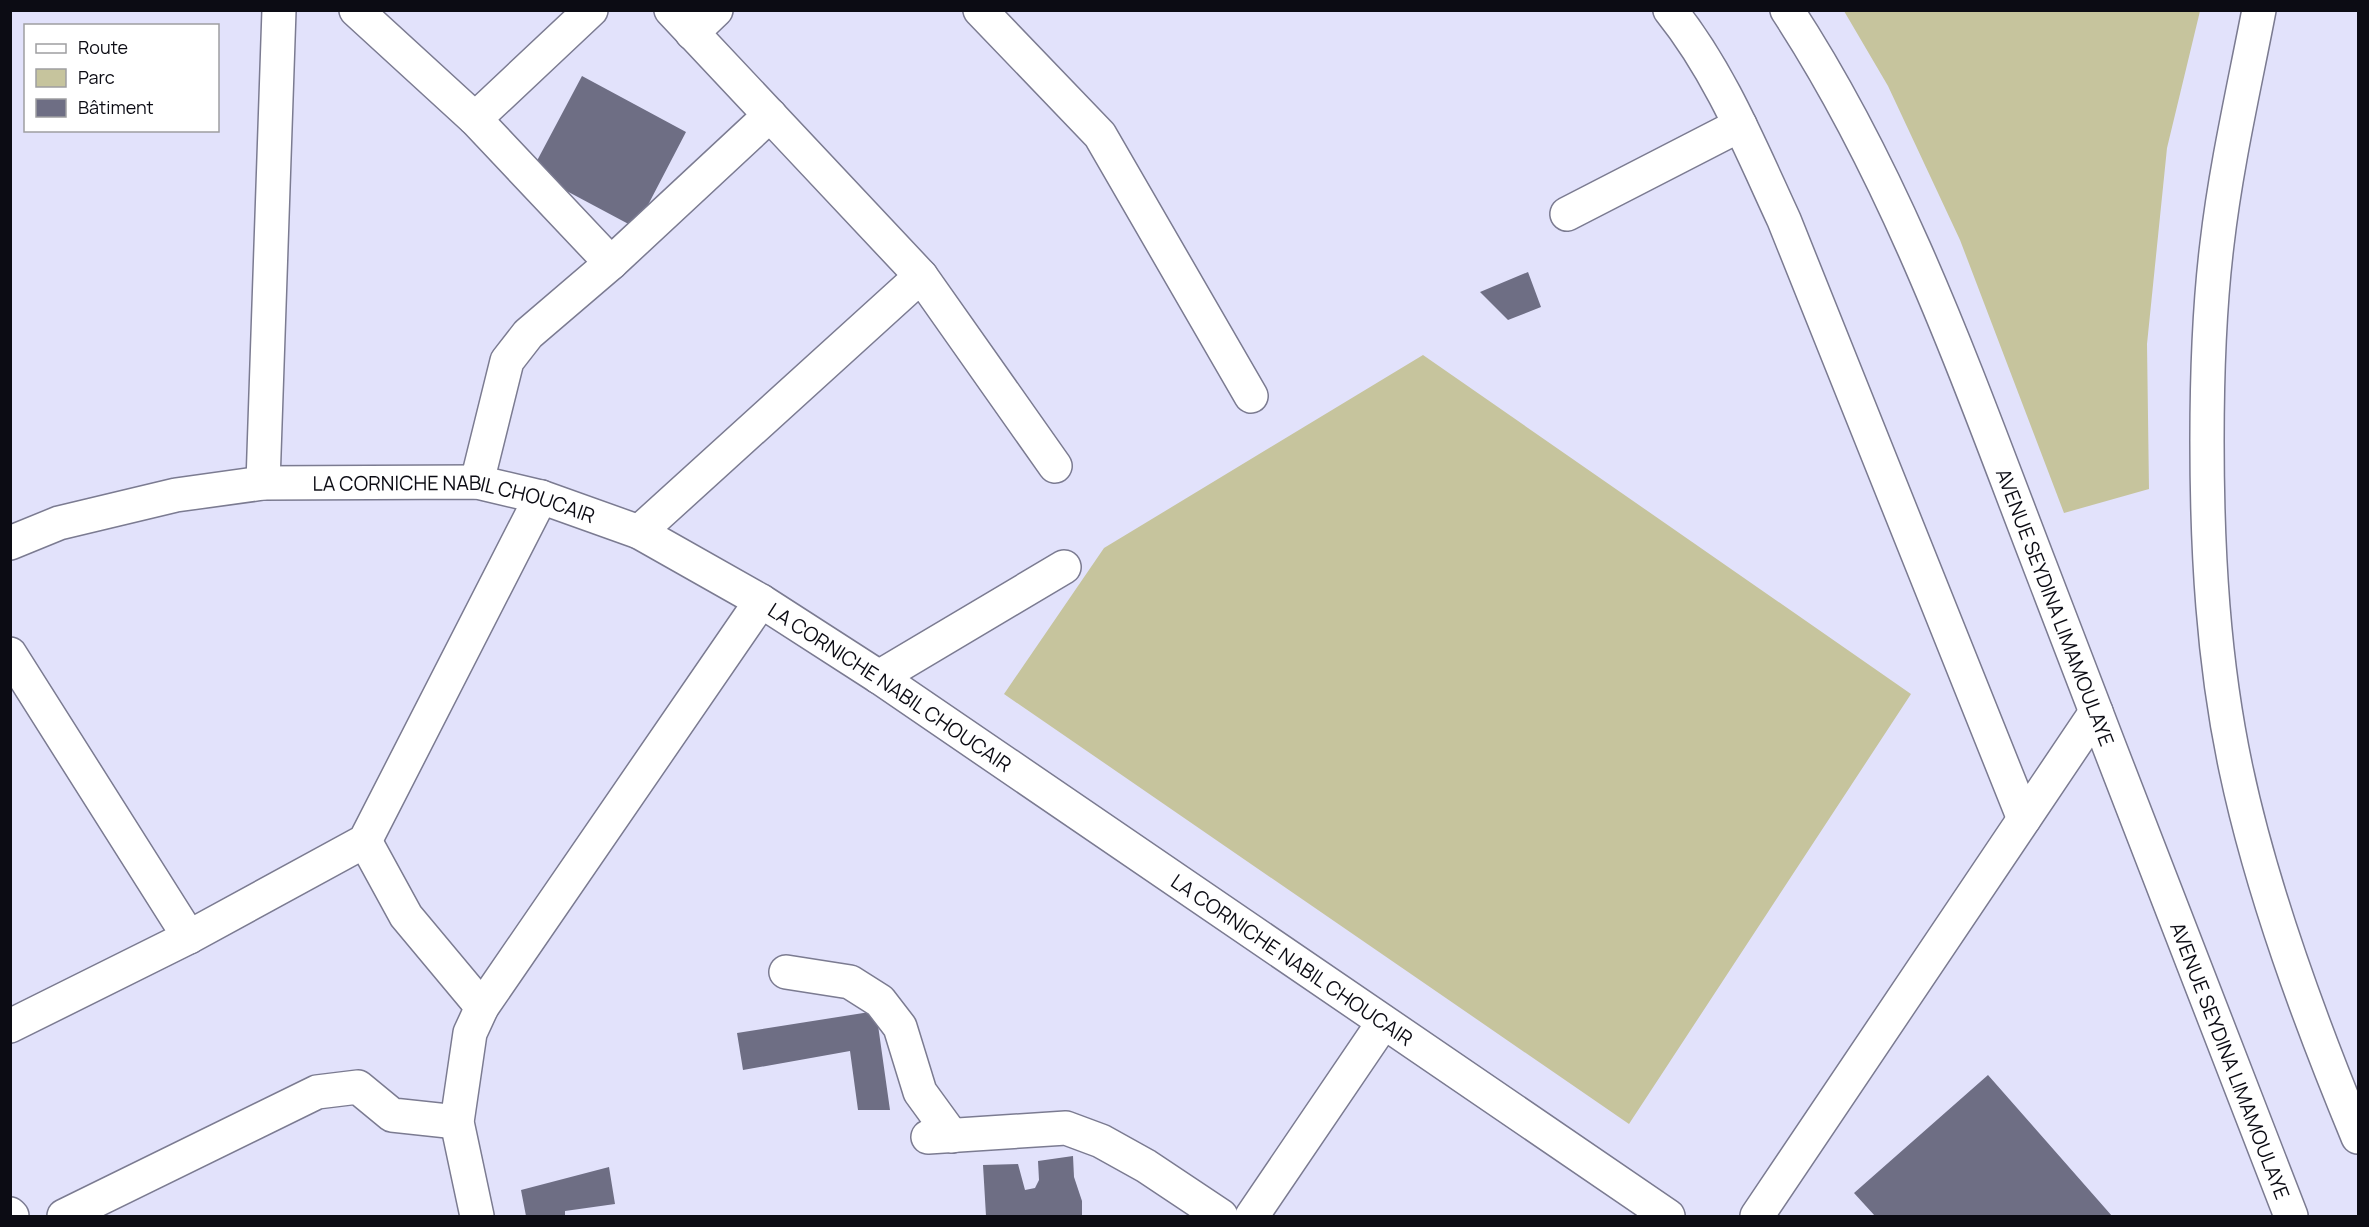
<svg xmlns="http://www.w3.org/2000/svg" width="2369" height="1227" font-family="Manrope,sans-serif">
<rect width="100%" height="100%" fill="#e2e2fb"/>
<path fill="#c6c49d" d="M1844 11H2200L2167 148 2147 344 2149 489 2064 513 1960 240 1888 86Z
M1423 355 1911 694 1629 1124 1004 694 1104 548Z"/>
<path fill="#6e6e84" d="M582 76 686 132 636 228 531 172Z
M1528 272 1541 307 1508 320 1480 292Z
M876 1011 890 1110H858L850 1051 743 1070 737 1033Z
M1988 1075 2112 1216H1875L1854 1193Z
M1073 1156 1074 1177 1082 1201V1216H986L983 1165 1018 1164 1025 1190 1035 1188 1039 1180 1038 1161Z
M609 1167 615 1204 565 1211V1216H526L521 1190Z"/>
<g fill="none" stroke-linecap="round" stroke-linejoin="round">
<g stroke="#7b7b91" stroke-width="36">
<g id="minor">
<path d="M356 10 475 119 611 263"/>
<path d="M671 10 921 276"/>
<path d="M980 10 1100 135 1251 396"/>
<path d="M1670 10C1720 72 1751 149 1784 220L2024 819"/>
<path d="M692 33 716 10"/>
<path d="M475 119 591 10"/>
<path d="M1567 214 1740 125"/>
<path d="M477 482 507 361 528 334 611 263 770 115"/>
<path d="M263 483 279 10"/>
<path d="M639 532 921 276 1055 466"/>
<path id="s1" d="M10 543 59 523 176 495 263 483 477 482 541 497 639 532 761 601 879 677 1668 1216"/>
<path d="M10 654 189 937"/>
<path d="M879 677 1064 567"/>
<path d="M365 841 406 916 482 1007"/>
<path d="M786 972 850 982 880 1001 900 1027 920 1092 952 1136"/>
<path d="M10 1026 189 937 365 841 541 497"/>
<path d="M928 1137 1066 1128 1101 1141 1146 1166 1221 1216"/>
<path d="M10 1214 12 1216"/>
<path d="M64 1216 317 1092 358 1087 392 1115 457 1122"/>
<path d="M477 1216 457 1122 470 1033 482 1007 761 601"/>
<path d="M1252 1216 1383 1023"/>
<path d="M1757 1216 2096 712"/>
</g>
</g>
<g stroke="#7b7b91" stroke-width="36">
<g id="highway">
<path id="s2" d="M1787 10C1899 181 1967 376 2040 566 2123 783 2207 1000 2291 1216"/>
<path d="M2259 10C2244 88 2226 166 2217 244 2209 309 2207 375 2207 441 2207 551 2213 661 2236 769 2262 892 2310 1021 2358 1137"/>
</g>
</g>
<use href="#minor" stroke="#fff" stroke-width="33"/>
<use href="#highway" stroke="#fff" stroke-width="33"/>
</g>
<g text-anchor="middle" dominant-baseline="central" stroke-width="6" stroke-linejoin="round" paint-order="stroke">
<g font-size="20" fill="#0c0c14" stroke="#fff">
<text stroke="none"><textPath href="#s1" startOffset="454">LA CORNICHE NABIL CHOUCAIR</textPath></text>
<text stroke="none"><textPath href="#s2" startOffset="656">AVENUE SEYDINA LIMAMOULAYE</textPath></text>
<text stroke="none"><textPath href="#s1" startOffset="940">LA CORNICHE NABIL CHOUCAIR</textPath></text>
<text stroke="none"><textPath href="#s1" startOffset="1426">LA CORNICHE NABIL CHOUCAIR</textPath></text>
<text stroke="none"><textPath href="#s2" startOffset="1142">AVENUE SEYDINA LIMAMOULAYE</textPath></text>
</g>
</g>
<rect width="2369" height="1227" fill="none" stroke="#0c0c14" stroke-width="24"/>
<rect x="24" y="24" width="195" height="108" fill="#ffffff" stroke="#9e9ea1" stroke-width="1.5"/>
<rect x="36" y="44" width="30" height="9" fill="#ffffff" stroke="#9e9ea1" stroke-width="1.5"/>
<text x="78" y="54" font-size="18" fill="#0c0c14">Route</text>
<rect x="36" y="69" width="30" height="18" fill="#c6c49d" stroke="#9e9ea1" stroke-width="1.5"/>
<text x="78" y="84" font-size="18" fill="#0c0c14">Parc</text>
<rect x="36" y="99" width="30" height="18" fill="#6e6e84" stroke="#9e9ea1" stroke-width="1.5"/>
<text x="78" y="114" font-size="18" fill="#0c0c14">Bâtiment</text>
</svg>
